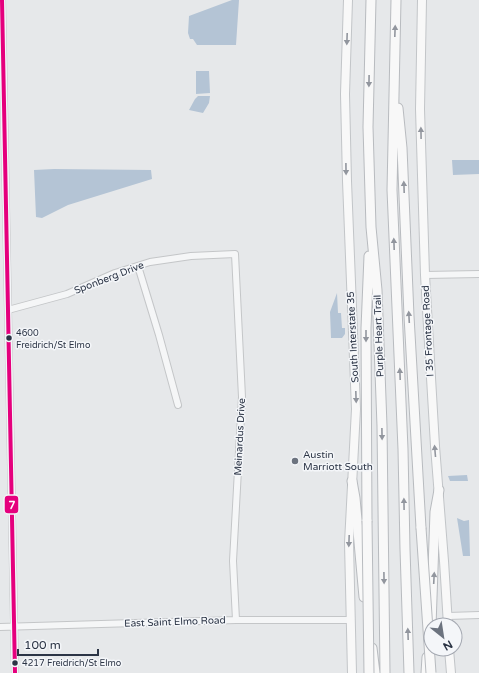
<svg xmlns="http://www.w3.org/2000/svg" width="479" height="673" font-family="'Varela Round',sans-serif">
<rect width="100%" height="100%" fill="#e6e8ea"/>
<path fill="#b4c4d5" d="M232 0H239L236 45H197L193 39H190L188 33 189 16Z
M196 71H209L210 93 196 94Z
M198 96H210L209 103 203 113 189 110 195 99Z
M452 160H479V174L453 175Z
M54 169 151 170 152 179 68 205 42 218 36 217 34 170Z
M337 293 338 313H341L342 328H345V334L342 338H331L330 312Z
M467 475 468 481H450L448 476Z
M457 518 464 521 469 520 470 556H463Z"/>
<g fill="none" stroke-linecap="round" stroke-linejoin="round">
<g stroke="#c4c6c8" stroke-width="8">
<path id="minor" d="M2 0 15 673
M138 266 159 335 178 405
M425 275 479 274
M8 310 67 294 115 273 150 262 191 256 235 254 242 397 233 561 236 620
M448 616 479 615
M0 627 236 620H350"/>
</g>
<g stroke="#c2c5c8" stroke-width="10">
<path id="major" d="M348 0 345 94 347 181 356 409 349 543 352 673
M422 0 420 109 425 275 435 446 444 561 448 625
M449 649 451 673"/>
</g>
<g stroke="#b8bbbf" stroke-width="11">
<path id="highway" d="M371 0 368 127 371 227 377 290 382 426 385 673
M396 0 392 190 403 449 405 549 409 673
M398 108 402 148 409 316 421 528
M352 481 355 498 364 597
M367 521 366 328 369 256
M431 626 435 512 439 490
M372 648 375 673
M426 673 427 657"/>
</g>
<use href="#minor" stroke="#f5f6f7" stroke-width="6"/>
<use href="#major" stroke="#f8f8f8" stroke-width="8"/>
<use href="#highway" stroke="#f8f8f8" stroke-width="9"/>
<g stroke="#b8bbbf" stroke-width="11" stroke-linecap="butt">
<path id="highway-bridge" d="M367 521 369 673
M421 528 431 673"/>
</g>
<use href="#highway-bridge" stroke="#f8f8f8" stroke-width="9"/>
<g stroke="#f4f6f9" stroke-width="7">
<path id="bus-1" d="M2 0 15 673"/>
</g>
<use href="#bus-1" stroke="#e5007d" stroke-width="4"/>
</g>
<defs><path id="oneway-solid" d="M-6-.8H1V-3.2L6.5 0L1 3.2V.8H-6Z"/></defs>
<g fill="#92969e">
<use href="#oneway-solid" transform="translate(395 31) rotate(-88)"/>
<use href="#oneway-solid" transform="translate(347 39) rotate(92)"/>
<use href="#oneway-solid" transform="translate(369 81) rotate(91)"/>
<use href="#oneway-solid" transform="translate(421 133) rotate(-91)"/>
<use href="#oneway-solid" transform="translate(346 169) rotate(89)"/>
<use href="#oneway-solid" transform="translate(404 187) rotate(-92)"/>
<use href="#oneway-solid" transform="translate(394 244) rotate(-92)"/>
<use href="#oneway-solid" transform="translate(409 317) rotate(-93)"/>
<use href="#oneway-solid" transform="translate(366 336) rotate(90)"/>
<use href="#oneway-solid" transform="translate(400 374) rotate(-92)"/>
<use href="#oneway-solid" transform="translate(356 397) rotate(88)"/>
<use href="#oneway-solid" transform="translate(382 434) rotate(89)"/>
<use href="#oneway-solid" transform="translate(435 451) rotate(-95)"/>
<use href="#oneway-solid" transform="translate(404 504) rotate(-91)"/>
<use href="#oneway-solid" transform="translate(349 541) rotate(92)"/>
<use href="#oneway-solid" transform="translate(384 578) rotate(89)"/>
<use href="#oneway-solid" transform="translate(434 578) rotate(-87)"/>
<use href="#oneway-solid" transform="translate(408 634) rotate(-92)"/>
</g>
<g fill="#2b3445" stroke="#f4f6f9" stroke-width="1.5">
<circle cx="9" cy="338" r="3.5"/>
<circle cx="15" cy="663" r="3.5"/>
</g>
<circle fill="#6c737f" stroke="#f4f6f9" stroke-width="1.5" cx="295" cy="461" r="4"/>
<g text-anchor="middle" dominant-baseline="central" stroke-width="3" stroke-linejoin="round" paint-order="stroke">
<g font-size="9" fill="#2b3445" stroke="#f4f6f9" text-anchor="start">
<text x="16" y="333">4600<tspan x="16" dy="12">Freidrich/St Elmo</tspan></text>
<text x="22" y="663">4217 Freidrich/St Elmo</text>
</g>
<g font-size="10" fill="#2b3445" stroke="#f4f6f9">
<text transform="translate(109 278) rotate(-21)">Sponberg Drive</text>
<text transform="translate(428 331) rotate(-93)">I 35 Frontage Road</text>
<text transform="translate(379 336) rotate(-92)">Purple Heart Trail</text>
<text transform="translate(353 337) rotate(-93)">South Interstate 35</text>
<text transform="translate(240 437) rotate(-87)">Meinardus Drive</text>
<text transform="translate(175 622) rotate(-2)">East Saint Elmo Road</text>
</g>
<g font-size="10" fill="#2b3445" stroke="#f4f6f9" text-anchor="start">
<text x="303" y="455">Austin<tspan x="303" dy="12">Marriott South</tspan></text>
</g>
</g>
<rect stroke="#f4f6f9" stroke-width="1.5" x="4" y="495" width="15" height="19" rx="4" fill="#e5007d"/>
<g font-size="11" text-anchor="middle" font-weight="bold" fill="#fff">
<text x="12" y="509">7</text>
</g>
<g transform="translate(443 637) rotate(150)"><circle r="19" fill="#f4f6f9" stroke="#a4a8b1"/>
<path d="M0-3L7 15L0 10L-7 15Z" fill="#6c737f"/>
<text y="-6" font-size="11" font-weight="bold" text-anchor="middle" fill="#2b3445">N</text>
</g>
<path d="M18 649v6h80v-6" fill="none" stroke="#2b3445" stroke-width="2"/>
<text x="24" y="649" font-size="12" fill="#2b3445" stroke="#f4f6f9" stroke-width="3" paint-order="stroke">100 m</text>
</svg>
